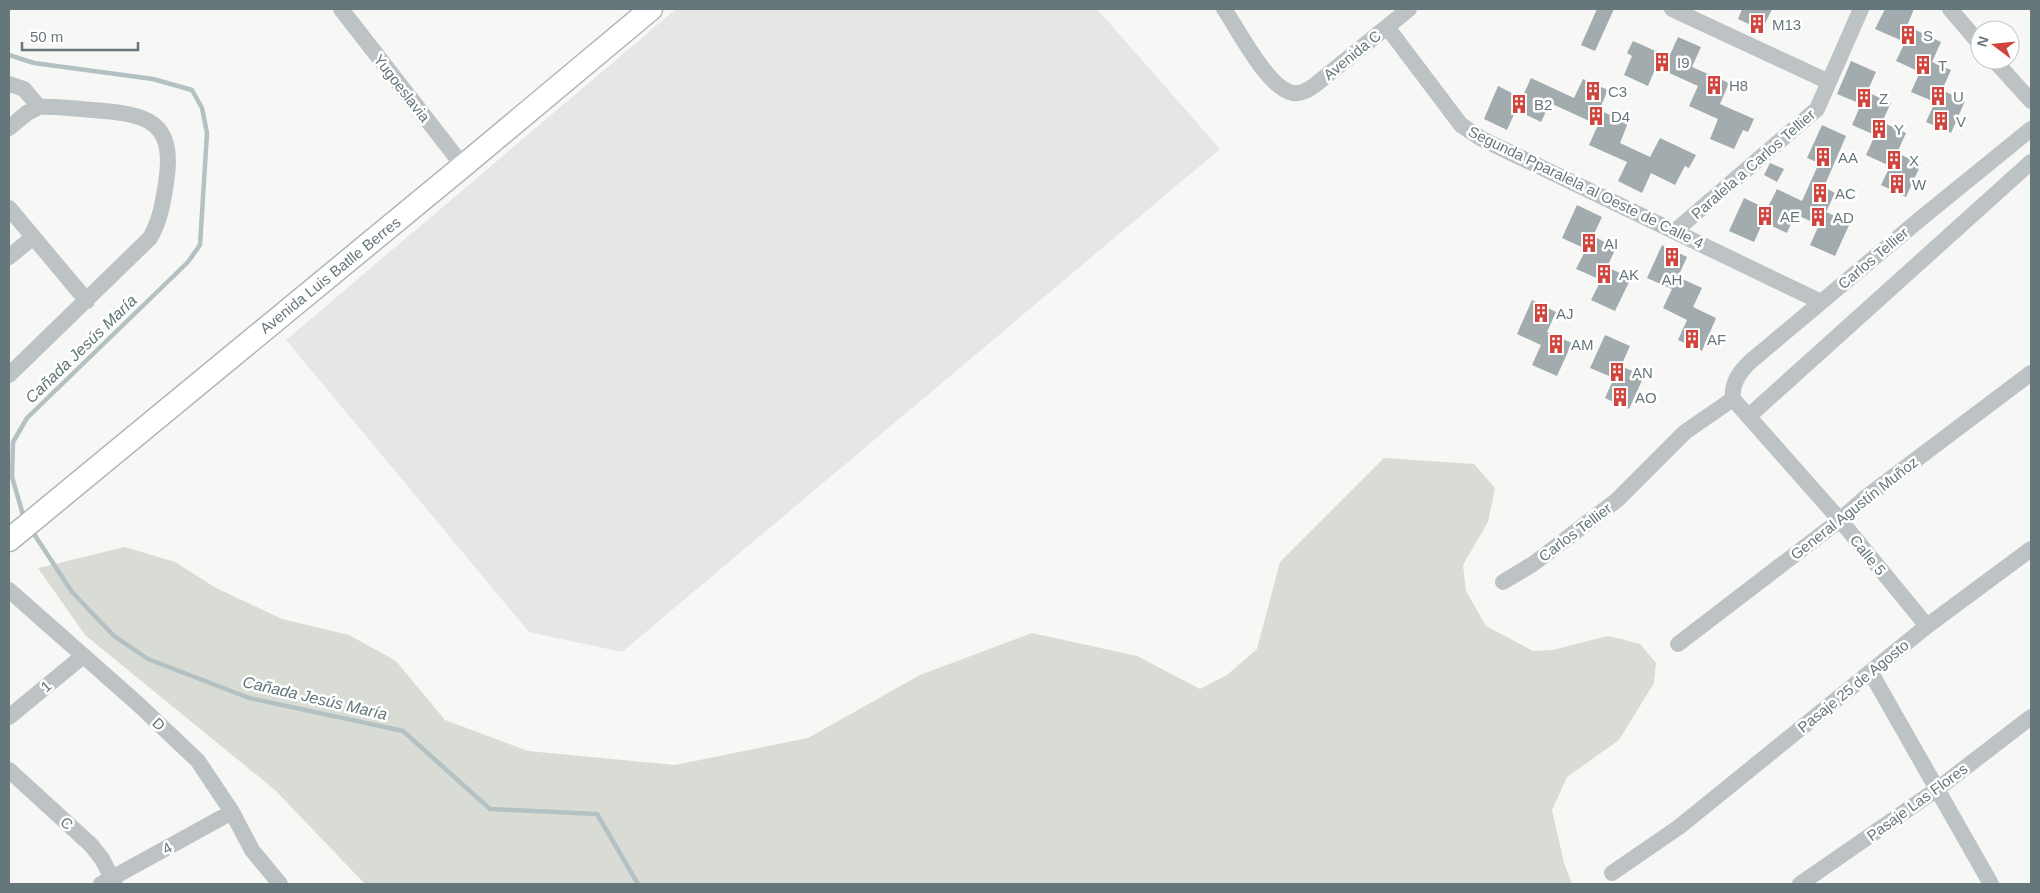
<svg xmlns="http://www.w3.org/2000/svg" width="2040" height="893" font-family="Arial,sans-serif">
<rect width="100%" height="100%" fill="#f7f7f5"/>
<path fill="#e5e7e5" d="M676 9H1097L1220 149 622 652 529 632 286 340Z"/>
<path fill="#d8dcd4" d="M1384 458 1474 464 1495 488 1488 522 1463 565 1466 591 1486 626 1533 651 1553 650 1607 636 1621 639 1640 644 1656 663 1654 683 1619 740 1567 777 1552 810 1564 863 1572 884H365L275 790 85 635 38 568 125 547 175 562 216 588 282 619 349 635 396 661 445 720 528 751 675 765 808 738 920 675 1032 633 1137 656 1200 689 1227 675 1257 649 1280 562Z"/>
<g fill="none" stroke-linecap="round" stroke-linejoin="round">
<path stroke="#b3c1c2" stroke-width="4.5" d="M9 55 34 63 153 79 192 90 202 108 207 133 200 245 188 262 27 418 13 442 12 477 24 518
M32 531 72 592 114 636 148 659 249 698 403 731 490 809 597 814 638 884"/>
</g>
<path fill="#a2acaf" d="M1597 9H1614L1595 51 1581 45Z
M1742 9H1772L1762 30 1738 19Z
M1885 9H1914L1907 26 1941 42 1932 62 1951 70 1942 90 1965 101 1951 133 1926 122 1935 102 1911 92 1920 72 1896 61 1905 42 1875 29Z
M1678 37 1701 47 1692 67 1729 83 1720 104 1754 119 1748 132 1743 130 1734 149 1710 139 1718 119 1689 106 1698 86 1656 67 1648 86 1624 75 1632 56 1627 53 1633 41 1669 57Z
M1851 61 1876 72 1867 92 1891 103 1882 122 1906 133 1897 153 1921 164 1906 197 1881 185 1890 166 1866 155 1875 135 1852 125 1861 104 1837 94Z
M1531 78 1574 98 1583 79 1608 90 1599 110 1628 123 1620 143 1650 157 1660 138 1696 155 1689 168 1685 166 1675 185 1651 173 1642 193 1618 181 1627 162 1589 145 1598 125 1550 103 1541 122 1516 110 1507 130 1484 119 1498 86 1522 98Z
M1822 125 1846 136 1824 187 1835 193 1826 212 1850 223 1835 256 1810 245 1819 225 1795 214 1787 233 1763 222 1754 242 1729 231 1744 198 1767 209 1777 189 1802 201 1819 163 1807 158Z
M1770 163 1784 169 1777 182 1764 175Z
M1577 205 1602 217 1593 236 1616 248 1607 267 1631 278 1615 311 1591 300 1601 280 1576 269 1586 249 1562 238Z
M1662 245 1687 257 1678 277 1702 288 1693 307 1716 318 1702 351 1678 340 1687 320 1663 308 1672 289 1647 278Z
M1532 300 1556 312 1547 332 1572 343 1557 376 1532 365 1541 345 1517 334Z
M1605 335 1630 346 1621 366 1644 376 1629 409 1605 398 1614 378 1590 368Z"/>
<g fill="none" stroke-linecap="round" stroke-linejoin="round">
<g stroke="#afb6b9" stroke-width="25">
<path id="secondary" d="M9 540 463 166 651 9"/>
</g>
<path stroke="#bdc2c4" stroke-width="16" d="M341 9 463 166
M1224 9C1238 29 1268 89 1293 93 1302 94 1308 90 1315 85L1409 9
M1672 9 1829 82
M1950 9 1980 44
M1387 27 1461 125 1482 139 1821 302
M1994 60 2031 101
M9 84 24 89 39 107
M9 128 27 113 39 107C57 106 75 109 93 110 147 114 176 120 166 183 163 203 160 221 150 238L9 375
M9 208 87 301
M1675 231 1817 109 1861 9
M9 257 32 238
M1749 416 2031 162
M1503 582 1533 564 1617 500 1685 432 1733 399
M9 590 138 704 198 761 232 812 252 850 280 884
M1927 626 1840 520 1733 399C1731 384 1740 371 1751 361L1919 220 2031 129
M1678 644 1840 520 1865 498 2031 373
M1871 673 1991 884
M9 717 83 656
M9 770 91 845 102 859 115 884
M1612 873 1679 827 1927 626 2031 549
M101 884 232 812
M1800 884 1936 790 2031 717"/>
<use href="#secondary" stroke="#fff" stroke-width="22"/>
</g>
<defs>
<g id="building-bare" transform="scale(1.5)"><path d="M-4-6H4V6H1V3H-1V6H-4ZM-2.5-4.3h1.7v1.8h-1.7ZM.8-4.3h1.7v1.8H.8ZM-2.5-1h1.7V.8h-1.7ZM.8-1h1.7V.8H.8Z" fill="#cf443d" stroke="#fff" stroke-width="2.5" paint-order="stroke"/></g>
</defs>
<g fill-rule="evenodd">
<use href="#building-bare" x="1757" y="24"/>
<use href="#building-bare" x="1908" y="35"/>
<use href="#building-bare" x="1662" y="62"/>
<use href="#building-bare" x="1923" y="65"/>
<use href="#building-bare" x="1714" y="85"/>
<use href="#building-bare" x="1593" y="91"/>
<use href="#building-bare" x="1938" y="96"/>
<use href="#building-bare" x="1864" y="98"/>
<use href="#building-bare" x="1519" y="104"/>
<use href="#building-bare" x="1596" y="116"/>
<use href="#building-bare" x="1941" y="121"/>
<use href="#building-bare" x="1879" y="129"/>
<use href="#building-bare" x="1823" y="157"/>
<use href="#building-bare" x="1894" y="160"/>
<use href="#building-bare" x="1897" y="184"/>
<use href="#building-bare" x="1820" y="193"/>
<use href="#building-bare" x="1765" y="216"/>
<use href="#building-bare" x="1818" y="217"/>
<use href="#building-bare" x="1589" y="243"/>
<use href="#building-bare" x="1672" y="257"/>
<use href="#building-bare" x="1604" y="274"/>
<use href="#building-bare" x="1541" y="313"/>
<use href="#building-bare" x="1692" y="339"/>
<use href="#building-bare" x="1556" y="344"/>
<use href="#building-bare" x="1617" y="372"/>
<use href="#building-bare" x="1620" y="397"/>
</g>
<g text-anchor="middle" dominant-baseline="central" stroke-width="5" stroke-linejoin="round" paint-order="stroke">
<g font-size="15" fill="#66777c" stroke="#fff" text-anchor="start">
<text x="1772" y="24">M13</text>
<text x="1923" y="35">S</text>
<text x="1677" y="62">I9</text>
<text x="1938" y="65">T</text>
<text x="1729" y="85">H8</text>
<text x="1608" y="91">C3</text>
<text x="1953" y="96">U</text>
<text x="1879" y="98">Z</text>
<text x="1534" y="104">B2</text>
<text x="1611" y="116">D4</text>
<text x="1956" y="121">V</text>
<text x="1894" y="129">Y</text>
<text x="1838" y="157">AA</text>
<text x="1909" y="160">X</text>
<text x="1912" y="184">W</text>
<text x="1835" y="193">AC</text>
<text x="1780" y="216">AE</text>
<text x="1833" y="217">AD</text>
<text x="1604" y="243">AI</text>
<text x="1619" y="274">AK</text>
<text x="1672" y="279" text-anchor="middle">AH</text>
<text x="1556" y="313">AJ</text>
<text x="1707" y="339">AF</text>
<text x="1571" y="344">AM</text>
<text x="1632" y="372">AN</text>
<text x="1635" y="397">AO</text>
</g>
<g font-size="15" fill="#66777c" stroke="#fff">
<text transform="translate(1352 55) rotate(-39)">Avenida C</text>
<text transform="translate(402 88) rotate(52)">Yugoeslavia</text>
<text transform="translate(1753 164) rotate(-41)">Paralela a Carlos Tellier</text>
<text transform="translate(1586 187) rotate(26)">Segunda Pparalela al Oeste de Calle 4</text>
<text transform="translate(1873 258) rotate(-40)">Carlos Tellier</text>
<text transform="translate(330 275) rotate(-39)">Avenida Luis Batlle Berres</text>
<text transform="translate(1854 508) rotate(-38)">General Agustín Muñoz</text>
<text transform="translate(1575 532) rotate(-37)">Carlos Tellier</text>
<text transform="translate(1868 555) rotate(51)">Calle 5</text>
<text transform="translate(46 686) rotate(-40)">1</text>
<text transform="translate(1853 686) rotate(-39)">Pasaje 25 de Agosto</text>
<text transform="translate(159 724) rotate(43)">D</text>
<text transform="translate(1917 802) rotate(-36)">Pasaje Las Flores</text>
<text transform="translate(67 823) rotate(42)">C</text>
<text transform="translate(167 848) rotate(-29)">4</text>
</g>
<g font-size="16" font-style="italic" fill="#607677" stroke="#fff">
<text transform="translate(81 349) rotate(-44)">Cañada Jesús María</text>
<text transform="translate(315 698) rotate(13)">Cañada Jesús María</text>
</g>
</g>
<rect width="2040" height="893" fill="none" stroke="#66777c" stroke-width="20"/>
<g transform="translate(1995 45) rotate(286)"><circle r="24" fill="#ffffff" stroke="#c2c9cb"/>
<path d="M0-4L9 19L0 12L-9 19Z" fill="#cf443d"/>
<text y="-8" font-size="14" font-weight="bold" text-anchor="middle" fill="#66777c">N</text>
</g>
<path d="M22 42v8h116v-8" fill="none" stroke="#66777c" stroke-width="2.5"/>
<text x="30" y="42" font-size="15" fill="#66777c" stroke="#ffffff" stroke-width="4" paint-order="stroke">50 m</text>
</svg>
